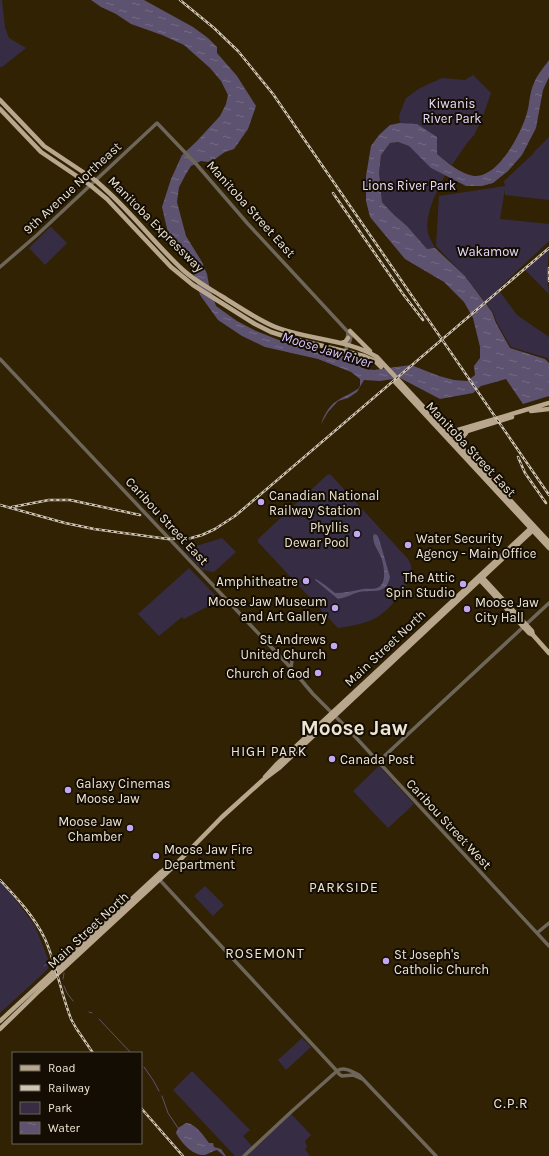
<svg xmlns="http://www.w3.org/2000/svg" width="549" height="1156" font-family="Karla,sans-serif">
<defs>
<pattern id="water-ripples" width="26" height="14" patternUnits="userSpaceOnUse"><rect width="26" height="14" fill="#5d5270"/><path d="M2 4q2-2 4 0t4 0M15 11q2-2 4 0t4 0" fill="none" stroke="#756b84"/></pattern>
</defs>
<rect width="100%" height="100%" fill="#312204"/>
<path fill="#362d45" d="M0 0H2L5 28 9 38 26 48 2 67H0Z
M473 75 491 93 482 119 474 135 467 143 452 165 436 154 417 124 400 123 399 116 406 98 420 88 442 78 465 80Z
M549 137V200L505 195V189L500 219 549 224V241L498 289 517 315 549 337V360L547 358 511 347 497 323 493 312 464 275 436 246 439 196 505 186 504 181 533 154 534 152Z
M398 142 409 146 431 167 445 175C437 191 424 215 428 233 429 238 433 243 435 248L427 249 407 226 393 214 382 202 379 173 381 155 390 143Z
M50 227H51L67 243 45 265 29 248Z
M549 248 547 277 549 294 524 269Z
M330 474 408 559C409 561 410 563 411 565 415 581 389 612 374 619 363 624 351 626 338 628L258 542V539L327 475Z
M222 538 236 552 214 572 202 570 186 552 190 548Z
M189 568 216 596V602L184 619 182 617 159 636 138 614Z
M379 766 414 804 388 828 353 791Z
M0 881 7 888 35 926 50 964 47 970 0 1013Z
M205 886 224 905 213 916 194 896Z
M302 1038 311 1047 286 1070 278 1060Z
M192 1071 250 1130 243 1136 252 1146 242 1156H235L173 1090Z
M291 1114 311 1135 305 1141 307 1147 305 1149 310 1156H246Z"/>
<path fill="url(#water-ripples)" d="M91 0H144L193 27 208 38 217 47V53L237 76 256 106 248 129 234 149 225 152 215 159 208 162 201 161 191 166 186 174 179 187 177 202 186 236 202 262 207 274 209 285 216 306 237 321 256 331 289 344 310 347 347 357 348 360 365 369 374 370 411 365 439 376 454 380 467 381 475 375 474 366 480 358V347L473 318 464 302 444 282 405 259 370 217 366 201V176L371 146 379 135 390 125 400 123 417 124 437 137V154C447 162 460 174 474 176 498 178 520 135 526 116 530 106 529 93 534 83 537 75 544 67 549 60V77L543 90 536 128 522 155 508 171 493 183 482 186H466L431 168 409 146 398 142 390 143 381 155 379 173 382 202 393 214 407 226 427 249 435 248 464 275 492 312 496 323 510 348 545 359 549 363V396L523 404 506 379 481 386 473 393 440 399 400 378 380 381 364 380 357 392 348 398 338 401 328 412 321 424C330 400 338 401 358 389L360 386V379L351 372 318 359 265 347 242 336 218 320 200 295 193 270 186 260 181 257 168 233 162 207 171 179 182 155 196 142 220 116 226 104 228 95 221 81 210 68 184 45 162 35 131 24 116 14 101 7Z
M374 534 377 535 379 539 390 577C386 596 373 589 359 592 352 594 345 598 338 599L315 580 316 579 325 585 335 593C345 593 353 591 363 589 368 588 374 590 379 587 387 582 384 565 381 557 378 550 371 542 374 534Z
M186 1123C195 1123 204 1136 209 1143H213L214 1147 221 1149 226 1156H224L217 1150C212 1151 210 1153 205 1155 192 1156 181 1142 176 1133L178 1128Z"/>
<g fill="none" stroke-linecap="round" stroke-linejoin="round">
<path stroke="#5d5270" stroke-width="1" d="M44 966 48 963
M63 979 64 973
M64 986 67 993 73 1001
M89 1012 92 1013
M99 1019 131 1053
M144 1067 153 1080 159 1091
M162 1096 168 1113 178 1128"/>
<path stroke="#6e6659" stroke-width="3.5" d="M0 267 37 235 157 123 197 165 248 224 348 332 346 351
M349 344 351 337 350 331
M0 359 291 668 313 694 348 729 549 946
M291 668 292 660
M378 762 549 603
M158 878 337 1071
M537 933 549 923
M362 1079 353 1075 342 1076 339 1074 337 1071C344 1066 353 1072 359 1075L436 1156
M244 1156 291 1112 337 1071"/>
<path stroke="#b8a78c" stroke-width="4.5" d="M0 100 44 146 95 180 105 189C133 214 155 244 183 270 195 281 209 288 223 297 239 307 255 318 273 326 306 340 345 338 377 357L549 542
M0 109 41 152 90 185 107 199 171 267 193 285 255 324 271 332 290 338 364 356 375 361 381 367
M350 331 370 351
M341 343 345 342 348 338
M395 382 549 548
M531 411 549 409
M448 437V435L458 430 549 403
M449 438 464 432 512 417
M464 451 461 439 466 433
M480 576 483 578 532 631 533 635
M479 577 480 580 529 633 533 635 549 653
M265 777 276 765 531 528
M0 1021 161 872 173 863
M0 1029 40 990 175 865 222 817 263 780 279 768 532 531 534 527"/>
<g stroke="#d0c5b2" stroke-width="2.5">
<path id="rail" d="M180 0 214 28 238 51 273 94 549 495
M333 193 403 294 423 320
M549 268V281
M518 457 525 473 546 503
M0 505 65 523 94 529 168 539 191 538 202 535 215 529 235 516 549 248
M12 507 49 500H70L140 515
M0 880C17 898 34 916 45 939 56 964 61 993 71 1019L76 1028 93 1053
M141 1108 183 1156"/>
</g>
<use href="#rail" stroke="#130d03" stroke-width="1" stroke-dasharray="3" stroke-linecap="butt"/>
</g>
<g fill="#c4a7f1" stroke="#130d03" stroke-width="1.5">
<circle cx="261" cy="502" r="4"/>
<circle cx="357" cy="534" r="4"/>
<circle cx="408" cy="545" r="4"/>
<circle cx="306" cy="581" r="4"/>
<circle cx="463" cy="584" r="4"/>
<circle cx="335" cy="608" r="4"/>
<circle cx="467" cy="609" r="4"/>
<circle cx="334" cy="646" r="4"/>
<circle cx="318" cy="673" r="4"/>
<circle cx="332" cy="759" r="4"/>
<circle cx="68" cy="790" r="4"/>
<circle cx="130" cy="828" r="4"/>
<circle cx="156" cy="856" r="4"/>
<circle cx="386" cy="961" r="4"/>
</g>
<g text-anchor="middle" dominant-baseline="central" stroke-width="4" stroke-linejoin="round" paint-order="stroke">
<g font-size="13" fill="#e8dcfe" stroke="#130d03">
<text x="452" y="103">Kiwanis<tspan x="452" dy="15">River Park</tspan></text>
<text x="409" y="185">Lions River Park</text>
<text x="488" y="251">Wakamow</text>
</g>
<g font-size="13" fill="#efe5d4" stroke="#130d03">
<text transform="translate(72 188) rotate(-43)">9th Avenue Northeast</text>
<text transform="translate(251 209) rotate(48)">Manitoba Street East</text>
<text transform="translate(156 224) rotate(45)">Manitoba Expressway</text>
<text transform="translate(471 449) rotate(47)">Manitoba Street East</text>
<text transform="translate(167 521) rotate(47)">Caribou Street East</text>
<text transform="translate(385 648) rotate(-43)">Main Street North</text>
<text transform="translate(449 824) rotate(47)">Caribou Street West</text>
<text transform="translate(88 930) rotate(-43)">Main Street North</text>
</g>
<g font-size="13" fill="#efe5d4" stroke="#130d03" text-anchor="start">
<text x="269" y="495">Canadian National<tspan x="269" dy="15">Railway Station</tspan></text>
<text x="349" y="527" text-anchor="end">Phyllis<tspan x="349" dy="15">Dewar Pool</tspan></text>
<text x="416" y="538">Water Security<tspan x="416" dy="15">Agency - Main Office</tspan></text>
<text x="455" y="577" text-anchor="end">The Attic<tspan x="455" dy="15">Spin Studio</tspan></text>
<text x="298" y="581" text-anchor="end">Amphitheatre</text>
<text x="327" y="601" text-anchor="end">Moose Jaw Museum<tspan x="327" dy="15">and Art Gallery</tspan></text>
<text x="475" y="602">Moose Jaw<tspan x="475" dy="15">City Hall</tspan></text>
<text x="326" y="639" text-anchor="end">St Andrews<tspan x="326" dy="15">United Church</tspan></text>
<text x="310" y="673" text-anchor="end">Church of God</text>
<text x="340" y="759">Canada Post</text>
<text x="76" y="783">Galaxy Cinemas<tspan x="76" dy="15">Moose Jaw</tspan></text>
<text x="122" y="821" text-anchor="end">Moose Jaw<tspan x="122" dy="15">Chamber</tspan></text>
<text x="164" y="849">Moose Jaw Fire<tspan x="164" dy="15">Department</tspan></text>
<text x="394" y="954">St Joseph's<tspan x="394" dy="15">Catholic Church</tspan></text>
</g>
<g font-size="14" font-style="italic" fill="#d9c5fc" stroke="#130d03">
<text transform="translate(327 350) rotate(17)">Moose Jaw River</text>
</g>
<g font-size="14" letter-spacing="1" fill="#efe5d4" stroke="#130d03">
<text x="269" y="751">HIGH PARK</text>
<text x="344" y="887">PARKSIDE</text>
<text x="265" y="953">ROSEMONT</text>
<text x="511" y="1103">C.P.R</text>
</g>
<g font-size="21" font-weight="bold" fill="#efe5d4" stroke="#130d03">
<text x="354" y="728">Moose Jaw</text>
</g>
</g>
<rect x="12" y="1052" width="130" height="92" fill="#130d03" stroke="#6b6357"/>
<rect x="20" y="1065" width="20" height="6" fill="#b8a78c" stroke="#6b6357"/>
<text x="48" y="1072" font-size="12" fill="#efe5d4">Road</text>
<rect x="20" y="1085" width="20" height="6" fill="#d0c5b2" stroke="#6b6357"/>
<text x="48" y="1092" font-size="12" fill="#efe5d4">Railway</text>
<rect x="20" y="1102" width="20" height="12" fill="#362d45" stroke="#6b6357"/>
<text x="48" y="1112" font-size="12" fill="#efe5d4">Park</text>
<rect x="20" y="1122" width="20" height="12" fill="url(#water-ripples)" stroke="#6b6357"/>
<text x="48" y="1132" font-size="12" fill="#efe5d4">Water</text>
</svg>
